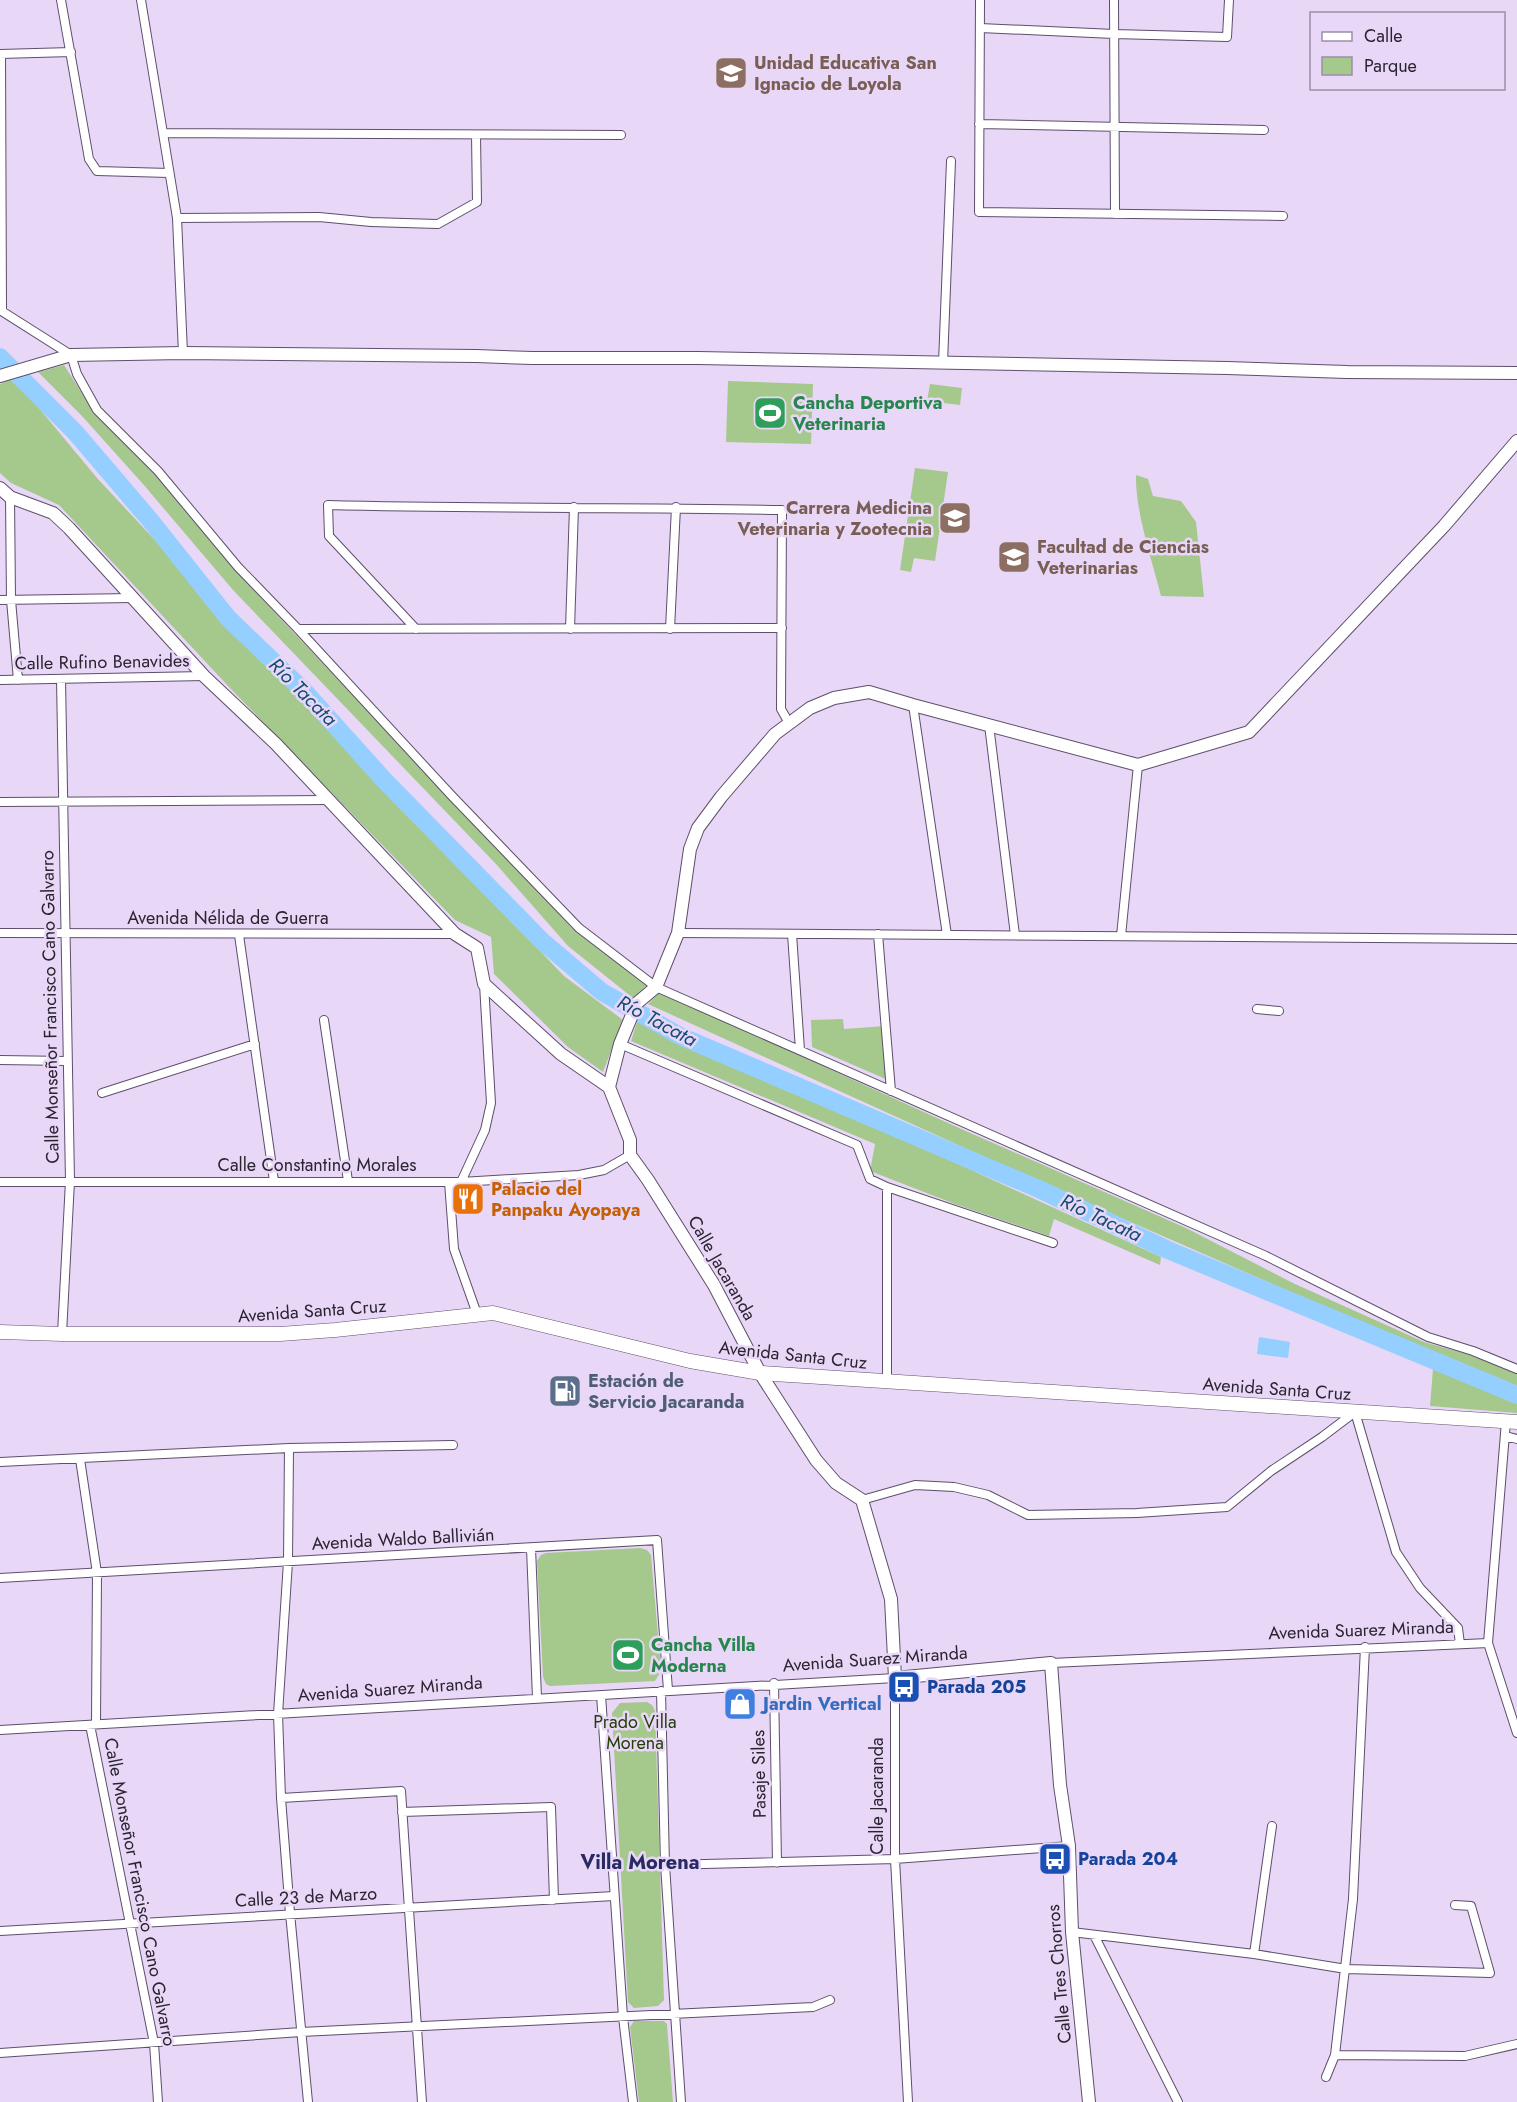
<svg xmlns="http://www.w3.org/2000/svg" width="1517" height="2102" font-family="Jost,sans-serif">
<rect width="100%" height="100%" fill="#e8d7f7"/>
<path fill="#a5c88d" d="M64 365 94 412 155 474 231 566 572 928 647 985 633 998 568 946 496 864 233 590 143 484 82 416 38 372Z
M14 378 97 478 444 850 564 976 623 1020 603 1072 568 1047 494 974 491 937 455 920 230 688 59 505 11 483 0 473V384Z
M728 381 813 384 811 444 726 442Z
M930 384 962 388 960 405 927 401Z
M915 468 948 472 935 561 914 558 911 572 900 570Z
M1136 475 1148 479 1153 496 1181 501 1196 522 1204 597 1161 596C1152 560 1135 511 1136 475Z
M660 992 959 1128 1186 1228 1295 1284 1424 1342 1470 1355 1517 1374V1391L1046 1185 648 1004Z
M638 1019 726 1064 884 1130 1161 1257 1160 1265 1054 1219 1049 1236 955 1204 870 1171 875 1144 631 1041Z
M843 1019 844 1029 886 1026 888 1080 812 1047 811 1020Z
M1433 1369 1517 1403V1413L1430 1406Z
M640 1548 647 1550 651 1555 661 1671 655 1681 550 1686 546 1684 543 1677 537 1561 541 1555 546 1553Z
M647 1702 652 1705 655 1711 664 2000 658 2006 634 2008 628 2002 612 1713 620 1703Z
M634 2021H664L667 2024 673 2102H639L630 2027Z"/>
<path fill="#94cfff" d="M1259 1337 1290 1342 1288 1358 1257 1354Z"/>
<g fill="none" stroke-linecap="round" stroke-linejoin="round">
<path stroke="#94cfff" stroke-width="18" d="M0 357 75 432 150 520 228 618 304 691 385 781 542 941 602 992 680 1036 1041 1190 1168 1250 1517 1395"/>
<g stroke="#5d4f6a" stroke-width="10">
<path id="street" d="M61 0 89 159 97 171 169 173
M141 0 177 218 183 353
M980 0 979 212 1283 216
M1114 0 1115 214
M980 28 1114 34 1227 37 1229 0
M0 54 71 52
M1 54 2 311
M979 124 1264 130
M163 133 621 135
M177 218 319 217 371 222 438 224 477 202 476 135
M0 310 71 355 77 374 97 410 158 471 238 567 298 629 452 796 579 928 656 987 1266 1256 1428 1337 1473 1351 1517 1369
M943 363 951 161
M10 497 11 600 18 680
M0 600 132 598
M298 629 782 628
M416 629 329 536 328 505C479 509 631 507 782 510L781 709 789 723
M570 629 574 507
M670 629 676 507
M61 679 70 1181 62 1334
M0 680 204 676
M913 705 947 935
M989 725 1015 935
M0 802 329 800
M0 933 455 934
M678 933 1517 939
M792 934 800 1050
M878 934 891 1091
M239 935 274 1181
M1121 936 1138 765
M1257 1009 1279 1011
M324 1020 348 1181
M620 1044 857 1145 870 1179 887 1187 1053 1243
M0 1060 67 1061
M102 1093 255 1044
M0 1182H461L579 1175 604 1170 630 1155
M449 1182 454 1249 477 1314
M461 1182 485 1130 491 1103 484 984
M887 1187V1382
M1506 1421 1488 1643 1517 1733
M1505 1436 1517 1439
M289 1448 288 1562 278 1714 281 1798 290 1913 308 2102
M80 1459 97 1573 96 1724
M0 1462 289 1448 453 1445
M862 1500 915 1485 954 1487 988 1495 1028 1515 1137 1513 1227 1507 1271 1471 1322 1437 1355 1412 1396 1552 1420 1588 1458 1628 1460 1644
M531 1548 537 1698
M0 1578 657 1540 668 1690
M1051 1663 1488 1643
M774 1683 777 1863
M661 1691 665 1865 681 2102
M601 1695 623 2017 633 2102
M90 1725 154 2043 158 2102
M0 1730 895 1678V1859L908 2102
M281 1798 401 1791 422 2102
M402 1812 551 1807 554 1900
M665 1865 895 1859 1069 1846
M0 1931 614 1896
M1072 1932 1254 1954 1346 1969 1490 1973 1471 1906 1455 1905
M1094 1935 1178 2102
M1254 1954 1272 1826
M0 2053 301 2032 813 2007 830 2000
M1335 2055 1465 2056 1517 2044
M1326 2077 1335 2055 1353 1899 1365 1647"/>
</g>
<g stroke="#5d4f6a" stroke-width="14">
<path id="secondary" d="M0 376 71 355 183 353 476 356 532 358H698L1227 368 1347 372 1517 373
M0 488 10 497 53 513 69 528 204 676 276 744 455 934 477 948 484 984 561 1054 609 1087 630 1140V1155L648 1180 714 1285 760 1373 816 1460 836 1483 862 1500 891 1599 895 1678 1051 1663 1060 1785 1069 1846 1072 1932 1089 2102
M609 1087 620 1044 637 1003 656 987 678 933 690 849 698 828 721 797 775 734 810 708 834 698 869 692 913 705 1138 765 1249 732 1444 526 1517 441"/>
</g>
<g stroke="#5d4f6a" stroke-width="15">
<path id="primary" d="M0 1332 62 1334H280L335 1330 493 1313 690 1361 760 1373 1517 1422"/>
</g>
<use href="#street" stroke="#fff" stroke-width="8"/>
<use href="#secondary" stroke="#fff" stroke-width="12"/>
<use href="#primary" stroke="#fff" stroke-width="14"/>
</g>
<defs>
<g id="school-square" transform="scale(1.725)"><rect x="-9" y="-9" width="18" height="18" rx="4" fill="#8d6e63" stroke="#e8d7f7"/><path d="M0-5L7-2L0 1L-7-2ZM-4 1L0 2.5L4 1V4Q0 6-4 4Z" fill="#fff"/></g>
<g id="stadium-square" transform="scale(1.725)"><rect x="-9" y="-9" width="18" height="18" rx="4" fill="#2e9e5b" stroke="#e8d7f7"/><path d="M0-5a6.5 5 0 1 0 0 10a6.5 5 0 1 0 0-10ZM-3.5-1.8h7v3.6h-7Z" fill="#fff"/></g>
<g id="university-square" transform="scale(1.725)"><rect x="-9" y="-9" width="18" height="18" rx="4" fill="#8d6e63" stroke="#e8d7f7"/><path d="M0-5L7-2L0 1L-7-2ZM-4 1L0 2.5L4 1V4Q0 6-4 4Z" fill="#fff"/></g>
<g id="restaurant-square" transform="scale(1.725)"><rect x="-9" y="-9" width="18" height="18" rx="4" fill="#e8710a" stroke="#e8d7f7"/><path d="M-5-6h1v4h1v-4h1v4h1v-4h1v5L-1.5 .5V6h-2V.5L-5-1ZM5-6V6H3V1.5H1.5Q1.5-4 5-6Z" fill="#fff"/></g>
<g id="fuel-square" transform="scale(1.725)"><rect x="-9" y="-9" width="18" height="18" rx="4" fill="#5c6f8a" stroke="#e8d7f7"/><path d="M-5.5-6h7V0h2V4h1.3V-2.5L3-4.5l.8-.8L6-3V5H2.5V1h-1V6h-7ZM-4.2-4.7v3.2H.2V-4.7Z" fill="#fff"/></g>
<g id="bus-square" transform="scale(1.725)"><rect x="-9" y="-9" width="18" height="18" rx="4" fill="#1a4fb4" stroke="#e8d7f7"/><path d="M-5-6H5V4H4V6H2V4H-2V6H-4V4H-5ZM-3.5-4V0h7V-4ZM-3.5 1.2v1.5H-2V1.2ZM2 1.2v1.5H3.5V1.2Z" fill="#fff"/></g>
<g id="shop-square" transform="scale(1.725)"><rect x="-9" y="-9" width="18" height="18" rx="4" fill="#3f7fe0" stroke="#e8d7f7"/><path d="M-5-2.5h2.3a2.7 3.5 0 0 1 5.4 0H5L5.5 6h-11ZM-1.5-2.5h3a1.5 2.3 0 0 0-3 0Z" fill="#fff"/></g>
</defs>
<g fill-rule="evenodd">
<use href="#school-square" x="731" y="73"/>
<use href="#stadium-square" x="770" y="413"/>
<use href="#university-square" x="955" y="518"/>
<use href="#university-square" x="1014" y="557"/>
<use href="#restaurant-square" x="468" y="1199"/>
<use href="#fuel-square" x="565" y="1391"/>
<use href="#stadium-square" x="628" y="1655"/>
<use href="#bus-square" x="904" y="1687"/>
<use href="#shop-square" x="740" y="1704"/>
<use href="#bus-square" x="1055" y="1859"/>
</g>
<g text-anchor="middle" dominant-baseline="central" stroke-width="5" stroke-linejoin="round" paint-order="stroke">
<g font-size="18" font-weight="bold" fill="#785e54" stroke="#e8d7f7" text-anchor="start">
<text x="754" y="63">Unidad Educativa San<tspan x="754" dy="21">Ignacio de Loyola</tspan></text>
<text x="932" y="508" text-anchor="end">Carrera Medicina<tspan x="932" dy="21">Veterinaria y Zootecnia</tspan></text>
<text x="1037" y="547">Facultad de Ciencias<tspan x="1037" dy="21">Veterinarias</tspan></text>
</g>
<g font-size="18" font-weight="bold" fill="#27864d" stroke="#e8d7f7" text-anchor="start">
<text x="793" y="403">Cancha Deportiva<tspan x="793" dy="21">Veterinaria</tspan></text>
<text x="651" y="1645">Cancha Villa<tspan x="651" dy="21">Moderna</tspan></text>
</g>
<g font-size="18" fill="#2a2430" stroke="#e8d7f7">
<text transform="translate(102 662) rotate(-1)">Calle Rufino Benavides</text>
<text x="228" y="918">Avenida Nélida de Guerra</text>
<text transform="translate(50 1007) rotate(-91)">Calle Monseñor Francisco Cano Galvarro</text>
<text x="317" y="1165">Calle Constantino Morales</text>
<text transform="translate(722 1268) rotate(60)">Calle Jacaranda</text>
<text transform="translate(312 1311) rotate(-4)">Avenida Santa Cruz</text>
<text transform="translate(793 1355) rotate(6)">Avenida Santa Cruz</text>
<text transform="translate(1277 1389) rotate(4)">Avenida Santa Cruz</text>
<text transform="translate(403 1539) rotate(-3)">Avenida Waldo Ballivián</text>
<text transform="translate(1361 1630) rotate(-2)">Avenida Suarez Miranda</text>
<text transform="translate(875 1659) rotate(-4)">Avenida Suarez Miranda</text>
<text transform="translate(390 1689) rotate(-4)">Avenida Suarez Miranda</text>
<text transform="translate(759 1774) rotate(-91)">Pasaje Siles</text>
<text transform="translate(877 1796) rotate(-90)">Calle Jacaranda</text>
<text transform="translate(140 1892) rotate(79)">Calle Monseñor Francisco Cano Galvarro</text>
<text transform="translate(306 1897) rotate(-3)">Calle 23 de Marzo</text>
<text transform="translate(1059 1974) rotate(-95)">Calle Tres Chorros</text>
</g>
<g font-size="18" font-weight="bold" fill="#c56008" stroke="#e8d7f7" text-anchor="start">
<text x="491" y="1189">Palacio del<tspan x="491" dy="21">Panpaku Ayopaya</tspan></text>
</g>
<g font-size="18" font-weight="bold" fill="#4e5e75" stroke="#e8d7f7" text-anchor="start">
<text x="588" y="1381">Estación de<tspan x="588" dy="21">Servicio Jacaranda</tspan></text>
</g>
<g font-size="18" font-weight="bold" fill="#164399" stroke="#e8d7f7" text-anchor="start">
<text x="927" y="1687">Parada 205</text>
<text x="1078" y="1859">Parada 204</text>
</g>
<g font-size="18" font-weight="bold" fill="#366cbe" stroke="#e8d7f7" text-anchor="start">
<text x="763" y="1704">Jardin Vertical</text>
</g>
<g font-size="18" fill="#233e07" stroke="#e8d7f7">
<text x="635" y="1722">Prado Villa<tspan x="635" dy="21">Morena</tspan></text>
</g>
<g font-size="20" font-style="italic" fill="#144d73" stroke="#e8d7f7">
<text transform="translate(303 692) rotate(45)">Río Tacata</text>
<text transform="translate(657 1021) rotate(28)">Río Tacata</text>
<text transform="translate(1101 1218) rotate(25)">Río Tacata</text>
</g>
<g font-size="20" font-weight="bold" fill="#282a64" stroke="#e8d7f7">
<text x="640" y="1862">Villa Morena</text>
</g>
</g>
<rect x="1310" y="12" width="195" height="78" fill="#e8d7f7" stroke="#9c8fa7" stroke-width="1.5"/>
<rect x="1322" y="32" width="30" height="9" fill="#ffffff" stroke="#9c8fa7" stroke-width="1.5"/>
<text x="1364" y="42" font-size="18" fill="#2a2430">Calle</text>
<rect x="1322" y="57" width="30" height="18" fill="#a5c88d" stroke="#9c8fa7" stroke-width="1.5"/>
<text x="1364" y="72" font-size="18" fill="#2a2430">Parque</text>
</svg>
